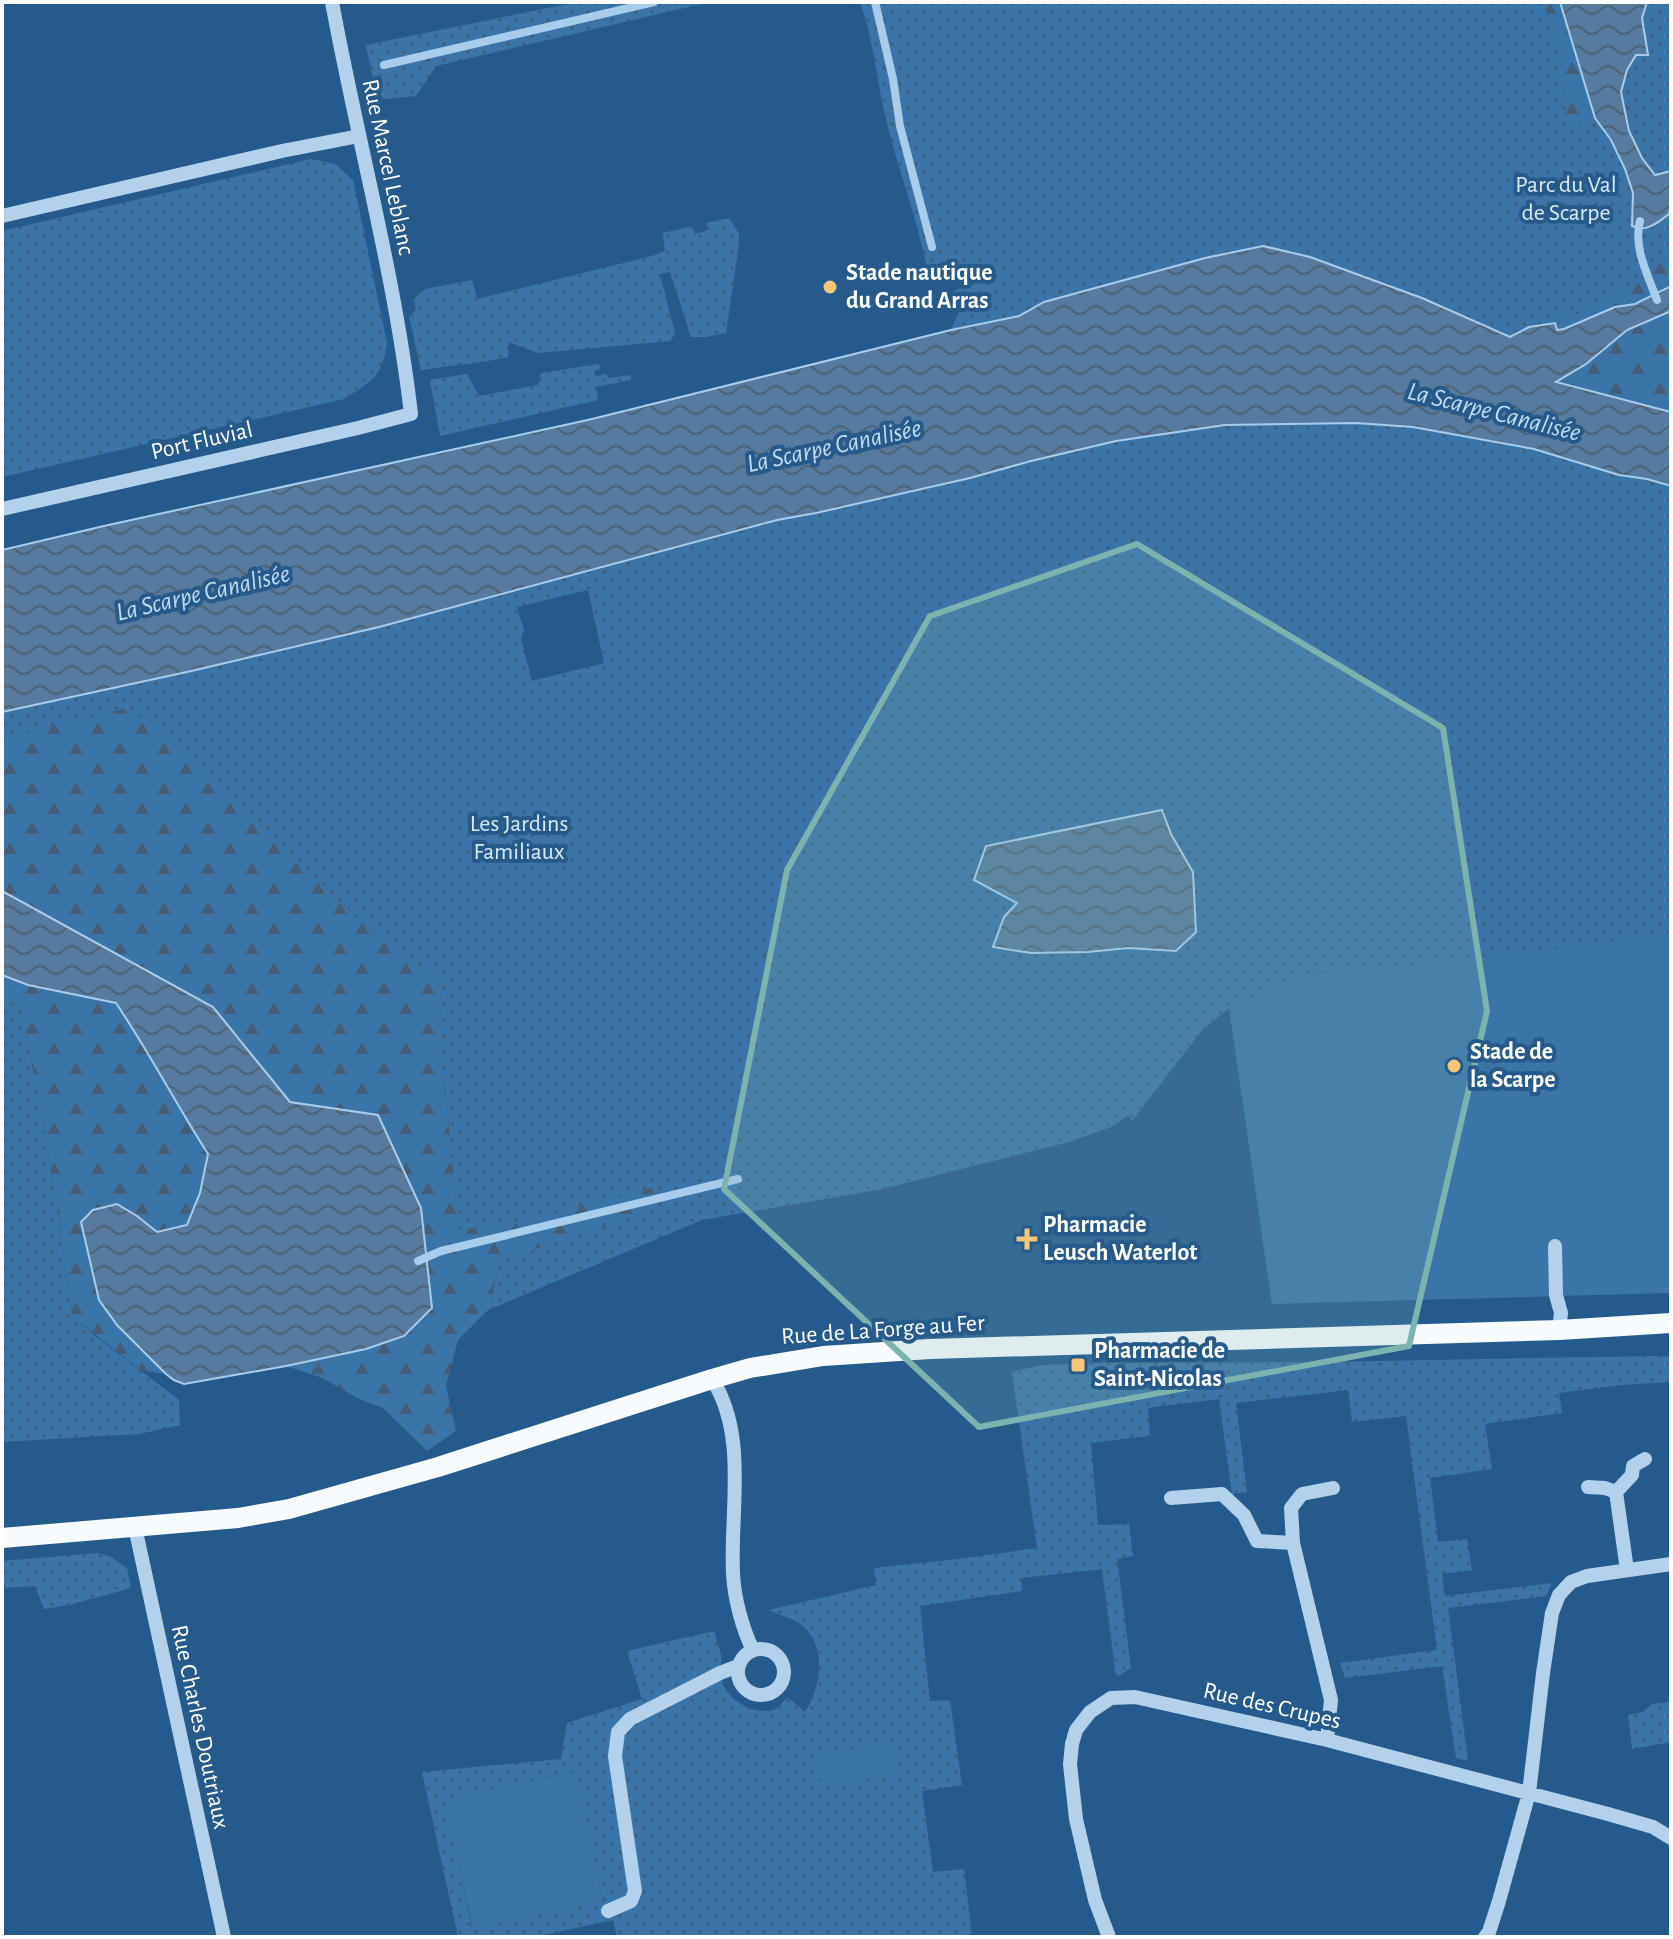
<svg xmlns="http://www.w3.org/2000/svg" width="1673" height="1939" font-family="'Alegreya Sans',sans-serif">
<defs>
<pattern id="green-dots" width="8" height="8" patternUnits="userSpaceOnUse" patternTransform="scale(2)"><rect width="8" height="8" fill="#3975a9"/><path d="M2 2h.1M6 6h.1" fill="none" stroke="#435e76" stroke-width="1.8" stroke-linecap="round"/></pattern>
<pattern id="forest-firs" width="22" height="20" patternUnits="userSpaceOnUse" patternTransform="scale(2)"><rect width="22" height="20" fill="#3975a9"/><path d="M5 1l3.5 6h-7zM16 11l3.5 6h-7z" fill="#435e76"/></pattern>
<pattern id="water-waves" width="16" height="10" patternUnits="userSpaceOnUse" patternTransform="scale(2)"><rect width="16" height="10" fill="#567b9e"/><path d="M0 5q4-4 8 0t8 0" fill="none" stroke="#516475"/></pattern>
</defs>
<rect width="100%" height="100%" fill="#255b8c"/>
<path fill="url(#green-dots)" fill-rule="evenodd" d="M577 2H710L436 66 416 96 384 99 375 88 366 45Z
M860 2H1671V248L1631 286 1573 314 1553 315 1555 323 1529 327 1510 337 1422 298 1310 257 1263 246 1205 258 1044 302 1019 316 951 330 960 309 954 291 961 288 954 262 927 268C916 214 896 164 884 111 876 75 873 37 860 2Z
M311 159 335 164 353 180 387 343C382 377 371 382 344 399L2 477V231Z
M729 218 739 234V243L726 333 706 337H691L670 272 660 274 675 334 670 341 538 353 509 342 508 357 488 361 421 370 409 316 416 310 414 299 425 289 472 280 477 299 652 256 665 251 663 233 693 226 695 234 708 230 706 223Z
M599 364 600 369 594 371 596 376 606 374 608 378 631 375V380L596 387 598 400 440 436 430 380 467 374 479 396 538 385 541 373Z
M1292 423H1356L1413 427 1534 449 1619 475 1647 479 1671 486V934L1411 965 1311 973 1263 991 1229 1008 1202 1030 1132 1121 1129 1115 1111 1127 1069 1142 882 1189 702 1220 488 1310 501 1261 574 1235 503 1226 459 1230 440 1037 442 978 404 959 380 939 241 807 157 723 124 709 2 738V712L187 672 379 627 777 520C841 509 905 494 968 479 1018 466 1066 450 1116 440 1174 429 1233 425 1292 423ZM588 590 604 663 532 681 521 639 524 630 517 607Z
M21 1002 55 1192 72 1316 94 1335 179 1400 180 1425 139 1434 2 1442V1005Z
M1655 1356 1671 1357V1382L1621 1385 1559 1393 1562 1413 1485 1424 1492 1469 1430 1478 1438 1542 1467 1539 1472 1570 1442 1574 1445 1596 1552 1583 1546 1596 1448 1608 1468 1761 1456 1758 1442 1666 1345 1678 1340 1663 1437 1650 1406 1416 1352 1422 1348 1390 1236 1403 1247 1492 1232 1494 1219 1399 1148 1408 1150 1436 1097 1442 1091 1444 1098 1525 1129 1524 1133 1556 1117 1559 1131 1668 1116 1677 1102 1569 1021 1578 1022 1591 920 1606 930 1701 950 1700 962 1785 922 1791 933 1872 964 1869 972 1937H617L613 1920 534 1937H458L422 1772 561 1759 567 1723 642 1699 627 1651 714 1631C716 1639 719 1647 721 1655 722 1664 719 1672 722 1681 727 1700 753 1715 773 1710 779 1708 783 1702 787 1697L805 1712C822 1686 828 1643 799 1623 790 1617 778 1615 769 1610L876 1585 874 1568 959 1559 1037 1548 1012 1372 1042 1365 1102 1363 1323 1362ZM575 1771 603 1900 472 1928 445 1799Z
M98 1553 111 1557 127 1568 131 1588 69 1605 44 1609 35 1586 2 1588V1561Z
M1671 1702V1742L1632 1749 1628 1715 1643 1712 1652 1704Z"/>
<path fill="url(#forest-firs)" d="M1543 2H1560L1595 118 1603 129 1574 123 1566 114 1560 56 1551 38 1552 28Z
M1671 248V286L1634 304 1614 307 1564 329 1557 330 1553 315 1573 314 1631 286Z
M1671 311V412L1555 383 1586 364 1628 330Z
M124 709 157 723 241 807 380 939 404 959 442 978 440 1037 459 1229 503 1226 659 1186 656 1209 501 1261 488 1310 458 1340 446 1386 456 1431 427 1451 383 1408 357 1398 323 1378 286 1366 366 1349 404 1336 432 1308 323 1106 290 1102 212 1007 2 891V738Z
M2 975 28 985 116 1003C149 1052 176 1105 208 1154L200 1193 187 1225 157 1232 137 1216 117 1325 166 1374 140 1370 72 1316 55 1192 21 1003 2 1005Z"/>
<path fill="#3975a9" d="M1671 934V1293L1272 1304 1229 1008 1263 991 1311 973 1411 965Z
M891 1743 896 1775 821 1786 816 1754Z
M576 1771 603 1901 473 1929 444 1799Z"/>
<path fill="url(#water-waves)" stroke="#a8cdeb" stroke-width="2" d="M1560 2H1647L1642 18 1648 55H1636L1627 70 1621 92 1629 131 1642 158 1655 175 1671 171V205L1669 214C1658 222 1647 233 1632 226L1633 193 1625 169 1611 140 1595 118Z
M1263 246 1310 257 1422 298 1510 337 1529 327 1555 323 1557 330 1564 329 1615 307 1635 304 1671 286V311L1627 330 1586 364 1556 382 1671 412V486L1647 479 1619 475 1534 449 1413 427 1356 423 1225 425 1116 441 1031 461 970 478 816 513 777 520 379 627 187 672 2 712V550L104 526 592 419 951 330 1019 316 1044 302 1205 258Z
M1162 810 1171 834 1193 872 1196 932 1176 951 1128 948 1088 952 1031 953 993 947 1004 917 1017 903 974 880 986 846Z
M2 891 213 1007 290 1102 378 1115 421 1208 432 1308 404 1336 366 1349 286 1366 184 1384 174 1380 166 1374 117 1325 99 1300 81 1222 93 1210 117 1204 137 1216 157 1232 187 1225 200 1193 208 1154C176 1104 149 1052 116 1003L28 985 2 975Z"/>
<g fill="none" stroke-linecap="round" stroke-linejoin="round">
<path stroke="#a8cdeb" stroke-width="8" d="M875 2 893 79 900 126 932 247
M384 65 654 2
M1640 221C1633 248 1648 275 1657 300
M418 1261 441 1251 738 1179"/>
<path stroke="#b4d1eb" stroke-width="14" d="M2 216 282 151 359 136
M2 509 358 428 411 414C395 275 357 139 332 2
M1555 1246 1556 1295 1561 1313 1559 1330
M712 1379C748 1435 730 1510 733 1573 734 1597 742 1628 753 1650
M1588 1487 1605 1488 1616 1492 1627 1570
M1616 1492 1632 1475 1633 1466 1645 1459
M1171 1498 1222 1494 1244 1515 1257 1541 1293 1543 1331 1700 1327 1740
M135 1527 224 1937
M1293 1543 1291 1508 1302 1494 1333 1488
M738 1672a23 23 0 1 1 46 0a23 23 0 1 1-46 0Z
M608 1911 631 1901 635 1891 615 1756 618 1732 630 1719 720 1673 738 1666
M1109 1937 1095 1900 1076 1819 1070 1764 1072 1744 1076 1730 1090 1712 1111 1698 1135 1697 1327 1740 1608 1814 1653 1827 1671 1838
M1485 1937 1489 1932 1499 1901 1529 1793 1543 1673 1552 1613 1559 1595 1571 1582 1587 1576 1671 1564"/>
<path stroke="#f8fbfe" stroke-width="20" d="M2 1538 238 1518 289 1509 438 1467 712 1379 750 1368 823 1356 930 1349 1559 1330 1671 1323"/>
</g>
<path fill="#7bb4af" fill-opacity="0.2" stroke="#7bb4af" stroke-width="6" stroke-linejoin="round" d="M1137 544 1443 728 1487 1011 1409 1346 979 1427 724 1189 787 870 930 616Z"/>
<g fill="#f5c678" stroke="#255b8c" stroke-width="3">
<circle cx="830" cy="287" r="8"/>
<circle cx="1454" cy="1066" r="8"/>
<path d="M1023 1227h8v8h8v8h-8v8h-8v-8h-8v-8h8z"/>
<rect x="1070" y="1357" width="16" height="16" rx="4"/>
</g>
<g text-anchor="middle" dominant-baseline="central" stroke-width="8" stroke-linejoin="round" paint-order="stroke">
<g font-size="24" fill="#fff" stroke="#255b8c">
<text transform="translate(388 167) rotate(78)">Rue Marcel Leblanc</text>
<text transform="translate(202 441) rotate(-13)">Port Fluvial</text>
<text transform="translate(883 1330) rotate(-4)">Rue de La Forge au Fer</text>
<text transform="translate(1272 1706) rotate(13)">Rue des Crupes</text>
<text transform="translate(200 1727) rotate(78)">Rue Charles Doutriaux</text>
</g>
<g font-size="24" fill="#d8e9f8" stroke="#255b8c">
<text x="1566" y="185">Parc du Val<tspan x="1566" dy="28">de Scarpe</tspan></text>
<text x="519" y="824">Les Jardins<tspan x="519" dy="28">Familiaux</tspan></text>
</g>
<g font-size="24" font-weight="bold" fill="#fff" stroke="#255b8c" text-anchor="start">
<text x="846" y="273">Stade nautique<tspan x="846" dy="28">du Grand Arras</tspan></text>
<text x="1470" y="1052">Stade de<tspan x="1470" dy="28">la Scarpe</tspan></text>
<text x="1043" y="1225">Pharmacie<tspan x="1043" dy="28">Leusch Waterlot</tspan></text>
<text x="1094" y="1351">Pharmacie de<tspan x="1094" dy="28">Saint-Nicolas</tspan></text>
</g>
<g font-size="26" font-style="italic" fill="#c0dbf2" stroke="#255b8c">
<text transform="translate(1494 412) rotate(14)">La Scarpe Canalisée</text>
<text transform="translate(834 446) rotate(-12)">La Scarpe Canalisée</text>
<text transform="translate(203 593) rotate(-13)">La Scarpe Canalisée</text>
</g>
</g>
<rect width="1673" height="1939" fill="none" stroke="#ffffff" stroke-width="8"/>
</svg>
